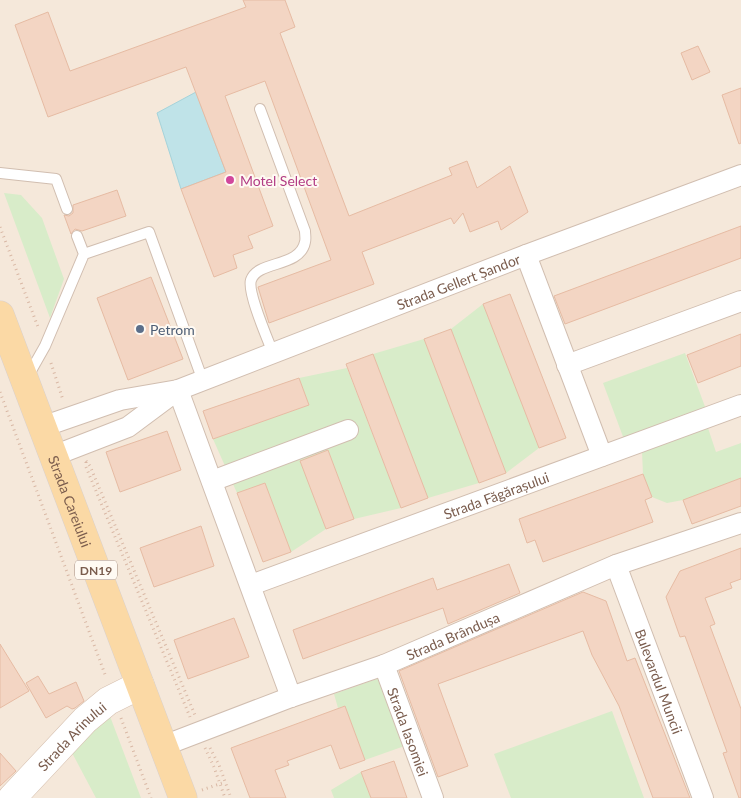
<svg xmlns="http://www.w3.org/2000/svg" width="741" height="798" font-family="Lato,sans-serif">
<rect width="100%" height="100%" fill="#fdf6ec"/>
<path fill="#f5e8da" d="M0 0H741V798H0Z"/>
<path fill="#d8ecc9" d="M4 193 21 195 42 218 64 279 50 318Z
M483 304 539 448 506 473 451 329Z
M424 339 479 483 428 498 373 354Z
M685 353 707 412 625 442 603 383Z
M347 368 401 508 354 519 328 450 301 461 326 529 291 552 265 483 237 493 213 439 309 405 299 378Z
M708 428 716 452 741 443V478L683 500 667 503 652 497 643 474 642 452Z
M388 675 413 743 365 760 345 706 338 708 334 694Z
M108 711 141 798H96L70 749Z
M612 711 644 798H511L494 754Z
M361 772 371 798H334L331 790Z"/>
<path fill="#bfe3e8" stroke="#a5d3da" d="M196 92 226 172 181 189 157 113Z"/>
<path fill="#f3d5c3" stroke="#e6bba3" d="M243 0H285L295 27 280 33 349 216 452 175 449 168 467 161 477 188 510 166 528 212 501 230 498 221 470 232 463 213 454 224 451 218 362 252 374 284 269 323 258 287 331 260 265 81 225 96 273 226 248 236 253 248 233 255 237 268 214 277 181 189 226 172 186 67 48 117 15 25 48 12 70 71 246 7Z
M698 46 710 72 692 80 681 53Z
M741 88V143L739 144 722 95Z
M117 190 126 216 82 231 75 229 71 234 64 215 69 216 73 213V205Z
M741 226V258L565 324 554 296Z
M151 277 183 359 128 380 97 298Z
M510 294 566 438 539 448 483 304Z
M451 329 506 473 479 483 424 339Z
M741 334V366L698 383 687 355Z
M373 354 428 498 401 508 346 364Z
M299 378 309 405 213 439 203 411Z
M167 431 181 470 120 492 106 452Z
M328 450 354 519 326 529 300 461Z
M643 474 652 497 645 500 653 522 543 562 535 540 527 543 519 519Z
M741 478V506L692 524 683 500Z
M265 483 291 552 263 562 237 493Z
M201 526 214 566 154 587 140 548Z
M741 548V579L730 583 732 588 705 598 715 624 710 626 741 709V798H739L723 753 727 752 685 636 680 637 666 597 680 571Z
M509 564 520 593 448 624 443 608 303 659 293 630 433 578 437 590Z
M583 592 606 601 627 661 635 658 690 798H653L619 706 592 655 583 631 438 684 468 766 438 777 399 671Z
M234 618 249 657 188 679 174 640Z
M0 644 29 691 0 708Z
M38 676 49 694 76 682 84 701 75 708 72 709 67 706 46 718 26 683Z
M345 706 365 760 340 769 331 745 287 761 289 765 275 770 286 798H250L231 748Z
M0 753 16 771 0 786Z
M394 761 407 798H371L361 772Z"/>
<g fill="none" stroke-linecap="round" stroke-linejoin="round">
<g stroke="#d1beb0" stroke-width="12">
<path id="lane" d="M260 109 305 231C305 234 306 239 305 242 300 268 258 260 251 280 247 292 268 340 273 353
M0 173 56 179 67 209
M84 254 149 232 203 381
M28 376 45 346 84 254 77 236"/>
</g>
<g stroke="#d1beb0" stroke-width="22">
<g id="street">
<path d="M526 255 602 456"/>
<path d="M567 365 741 301"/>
<path d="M178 390 291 697"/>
<path id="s1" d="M42 427 120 400 178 390 526 255 741 175"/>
<path d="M53 456 128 427 175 392"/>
<path d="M212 481 348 430"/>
<path id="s2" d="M616 565 703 798"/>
<path id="s3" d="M251 585 741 405"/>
<path id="s4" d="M384 665 433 798"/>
<path id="s5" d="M163 746 291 697 384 665 616 565 741 523"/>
</g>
</g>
<g stroke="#d6c0b0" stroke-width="29">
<g id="secondary">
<path id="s6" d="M12 798 85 720 108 701 140 685"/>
</g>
</g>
<g stroke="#dad1cd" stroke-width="29">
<g id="primary">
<path id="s7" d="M0 315 183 798"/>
</g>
</g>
<path stroke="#d9b8a5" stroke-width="3" stroke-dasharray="1 4" stroke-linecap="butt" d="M0 227 38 327
M51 363 63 400
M0 392 106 677
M86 461 90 466 195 715
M86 462V467L190 717
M121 718 151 798
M205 748 214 767 225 798
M210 748 219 765 231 798
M202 790 225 782"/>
<use href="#lane" stroke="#fff" stroke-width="10"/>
<use href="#street" stroke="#fff" stroke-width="20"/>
<use href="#secondary" stroke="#fff" stroke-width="28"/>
<use href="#primary" stroke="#fbd9a5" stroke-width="28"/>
</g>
<circle fill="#d1479c" stroke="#fffaf3" stroke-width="2" cx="230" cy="180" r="5"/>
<circle fill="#5c6f8a" stroke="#fffaf3" stroke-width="2" cx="140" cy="329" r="5"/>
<g text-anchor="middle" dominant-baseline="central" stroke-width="4" stroke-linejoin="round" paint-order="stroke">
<rect fill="#fffaf3" stroke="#a28b7f" stroke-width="1" x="75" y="560.5" width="42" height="19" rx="4"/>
<g font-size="12" font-weight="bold" fill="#7a5c4d">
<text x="96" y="570">DN19</text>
</g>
<g font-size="14" fill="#b23c85" stroke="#fffaf3" text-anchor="start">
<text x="240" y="180">Motel Select</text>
</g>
<g font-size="14" fill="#7a5c4d" stroke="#fffaf3">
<text stroke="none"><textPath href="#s1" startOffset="442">Strada Gellert Șandor</textPath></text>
<text stroke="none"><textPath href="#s3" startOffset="261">Strada Făgărașului</textPath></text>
<text stroke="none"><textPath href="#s7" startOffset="199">Strada Careiului</textPath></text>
<text stroke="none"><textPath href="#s5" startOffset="310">Strada Brândușa</textPath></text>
<text stroke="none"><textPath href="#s2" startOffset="124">Bulevardul Muncii</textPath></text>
<text stroke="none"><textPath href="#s4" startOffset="71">Strada Iasomiei</textPath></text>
<text stroke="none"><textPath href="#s6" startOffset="86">Strada Arinului</textPath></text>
</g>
<g font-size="14" fill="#4e5e75" stroke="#fffaf3" text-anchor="start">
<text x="150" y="329">Petrom</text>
</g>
</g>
</svg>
